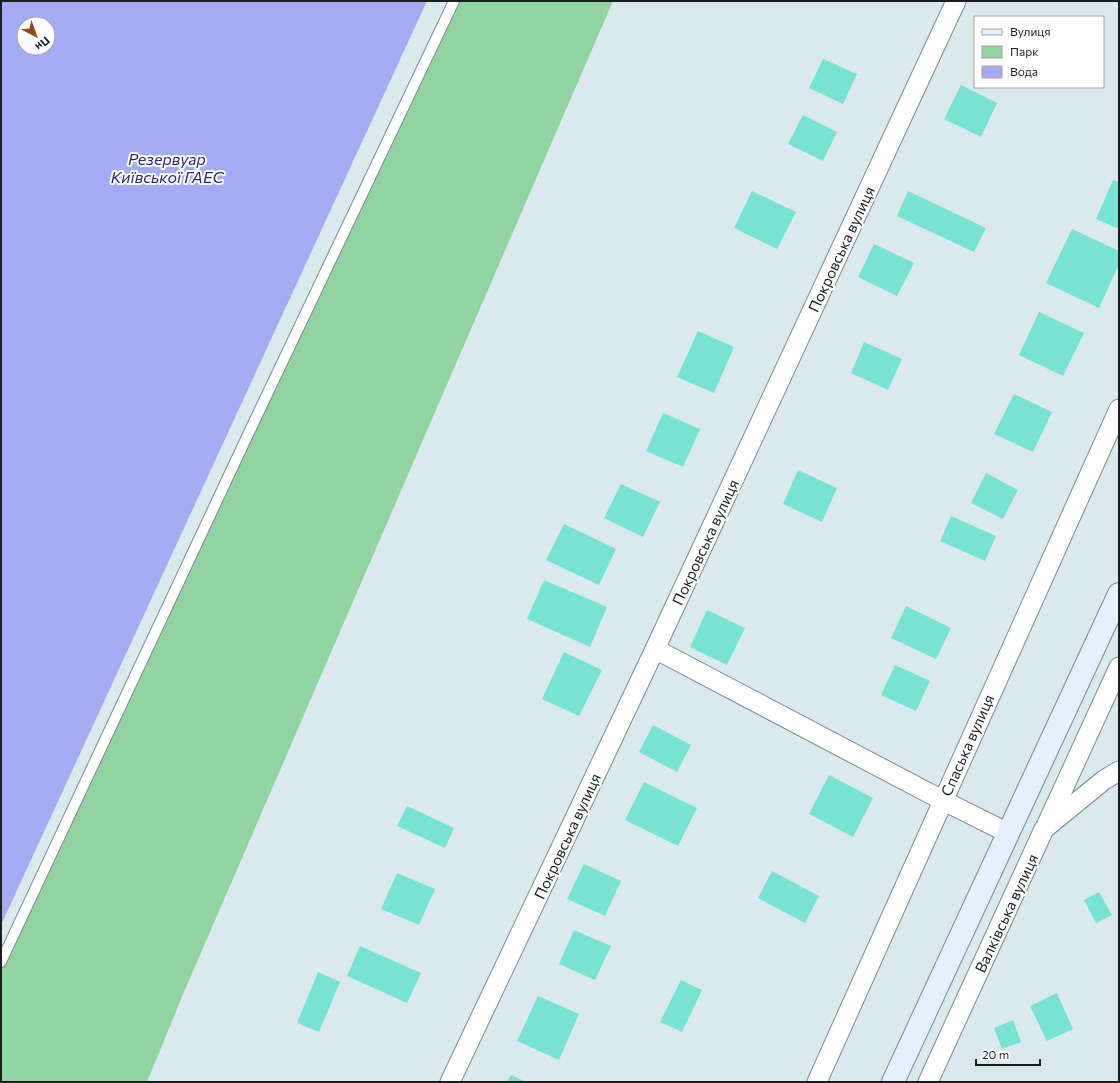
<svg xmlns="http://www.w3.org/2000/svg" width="1120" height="1083" font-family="Commissioner,sans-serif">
<rect width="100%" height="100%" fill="#d9e9ed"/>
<path fill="#91d4a1" d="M454 1H613L184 992 147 1082H1V962Z"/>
<path fill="#a5acf3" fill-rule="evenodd" d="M1 1H427L1 925ZM24 24H48V48H24Z"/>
<path fill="#78e3d3" d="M823 59 857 74 843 104 809 88Z
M961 85 997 103 981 137 944 119Z
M803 115 837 132 823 161 788 144Z
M1113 180 1119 182V229L1096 219Z
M752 191 796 212 777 249 734 228Z
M908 191 986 228 974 252 897 216Z
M1072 229 1119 251V264L1099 308 1046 283Z
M874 244 914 263 897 296 858 277Z
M1039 312 1084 333 1063 376 1019 355Z
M698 331 734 347 714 393 677 377Z
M864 342 902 359 888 390 851 373Z
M1014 394 1052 412 1033 452 994 434Z
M663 413 700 429 683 467 646 451Z
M798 470 837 488 822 522 783 504Z
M986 473 1018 490 1003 519 971 503Z
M621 484 660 502 643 537 604 518Z
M951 516 996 536 985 561 940 541Z
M564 524 616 549 599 585 546 560Z
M544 580 607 607 590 647 527 619Z
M906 606 951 628 936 659 891 638Z
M707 610 745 628 727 665 690 647Z
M564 652 602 670 579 716 542 699Z
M895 665 930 681 916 711 881 695Z
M653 725 691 745 677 772 639 752Z
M829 775 873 798 853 837 809 814Z
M644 782 697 808 678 846 625 820Z
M407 806 454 828 445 848 397 826Z
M584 864 621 881 605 916 567 899Z
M772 871 819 896 805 923 758 898Z
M397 873 435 889 419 925 381 909Z
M1099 892 1112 915 1096 923 1084 900Z
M574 930 611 946 595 980 559 964Z
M360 946 421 973 407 1003 347 976Z
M318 972 340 982 319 1032 297 1023Z
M681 980 702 990 682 1032 660 1022Z
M1057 993 1073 1029 1047 1041 1030 1006Z
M538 996 579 1014 559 1060 517 1041Z
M1013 1020 1021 1042 1002 1049 994 1028Z
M511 1075 526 1082H507Z"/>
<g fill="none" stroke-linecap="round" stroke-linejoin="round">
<g stroke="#7d8b8f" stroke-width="12">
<path id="lane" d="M1 962 244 443 454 1"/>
</g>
<g stroke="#7d8b8f" stroke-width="21">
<path id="street" d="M655 649 942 800 1008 833
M1047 824 1119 667
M450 1082 655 649 956 1
M817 1082 1119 409
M928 1082 1044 829 1104 780 1119 771"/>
</g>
<g stroke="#7d8b8f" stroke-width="24">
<path id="secondary" d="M893 1082 1119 594"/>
</g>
<use href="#lane" stroke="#fff" stroke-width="10"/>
<use href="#street" stroke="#fff" stroke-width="19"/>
<use href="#secondary" stroke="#e4f1fc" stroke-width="22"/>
</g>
<g text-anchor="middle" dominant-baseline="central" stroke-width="4" stroke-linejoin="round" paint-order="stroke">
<g font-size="15" fill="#191f21" stroke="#fff">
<text transform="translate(841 249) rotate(-65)">Покровська вулиця</text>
<text transform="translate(705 542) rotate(-65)">Покровська вулиця</text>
<text transform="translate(967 745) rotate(-66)">Спаська вулиця</text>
<text transform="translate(567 836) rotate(-65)">Покровська вулиця</text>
<text transform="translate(1006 913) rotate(-65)">Валківська вулиця</text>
</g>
<g font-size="16" font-style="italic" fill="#2b2676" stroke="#fff">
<text x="167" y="158">Резервуар<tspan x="167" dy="18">Київської ГАЕС</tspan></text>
</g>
</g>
<rect width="1120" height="1083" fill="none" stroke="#191f21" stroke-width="4"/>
<rect x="974" y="16" width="130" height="72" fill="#ffffff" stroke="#a3a5a6"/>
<rect x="982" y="29" width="20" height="6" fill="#e4f1fc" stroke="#a3a5a6"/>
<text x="1010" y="36" font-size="12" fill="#191f21">Вулиця</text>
<rect x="982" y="46" width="20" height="12" fill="#91d4a1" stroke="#a3a5a6"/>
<text x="1010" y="56" font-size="12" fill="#191f21">Парк</text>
<rect x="982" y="66" width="20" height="12" fill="#a5acf3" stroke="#a3a5a6"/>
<text x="1010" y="76" font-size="12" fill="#191f21">Вода</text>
<g transform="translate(36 36) rotate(139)"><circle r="19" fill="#ffffff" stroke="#a3a5a6"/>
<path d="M0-3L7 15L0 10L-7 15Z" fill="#8e4d18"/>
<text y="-6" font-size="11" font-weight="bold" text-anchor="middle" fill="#191f21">Пн</text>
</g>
<path d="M976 1059v6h64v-6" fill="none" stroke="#191f21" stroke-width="2"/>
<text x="982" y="1059" font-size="12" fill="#191f21" stroke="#ffffff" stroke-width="3" paint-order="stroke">20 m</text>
</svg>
